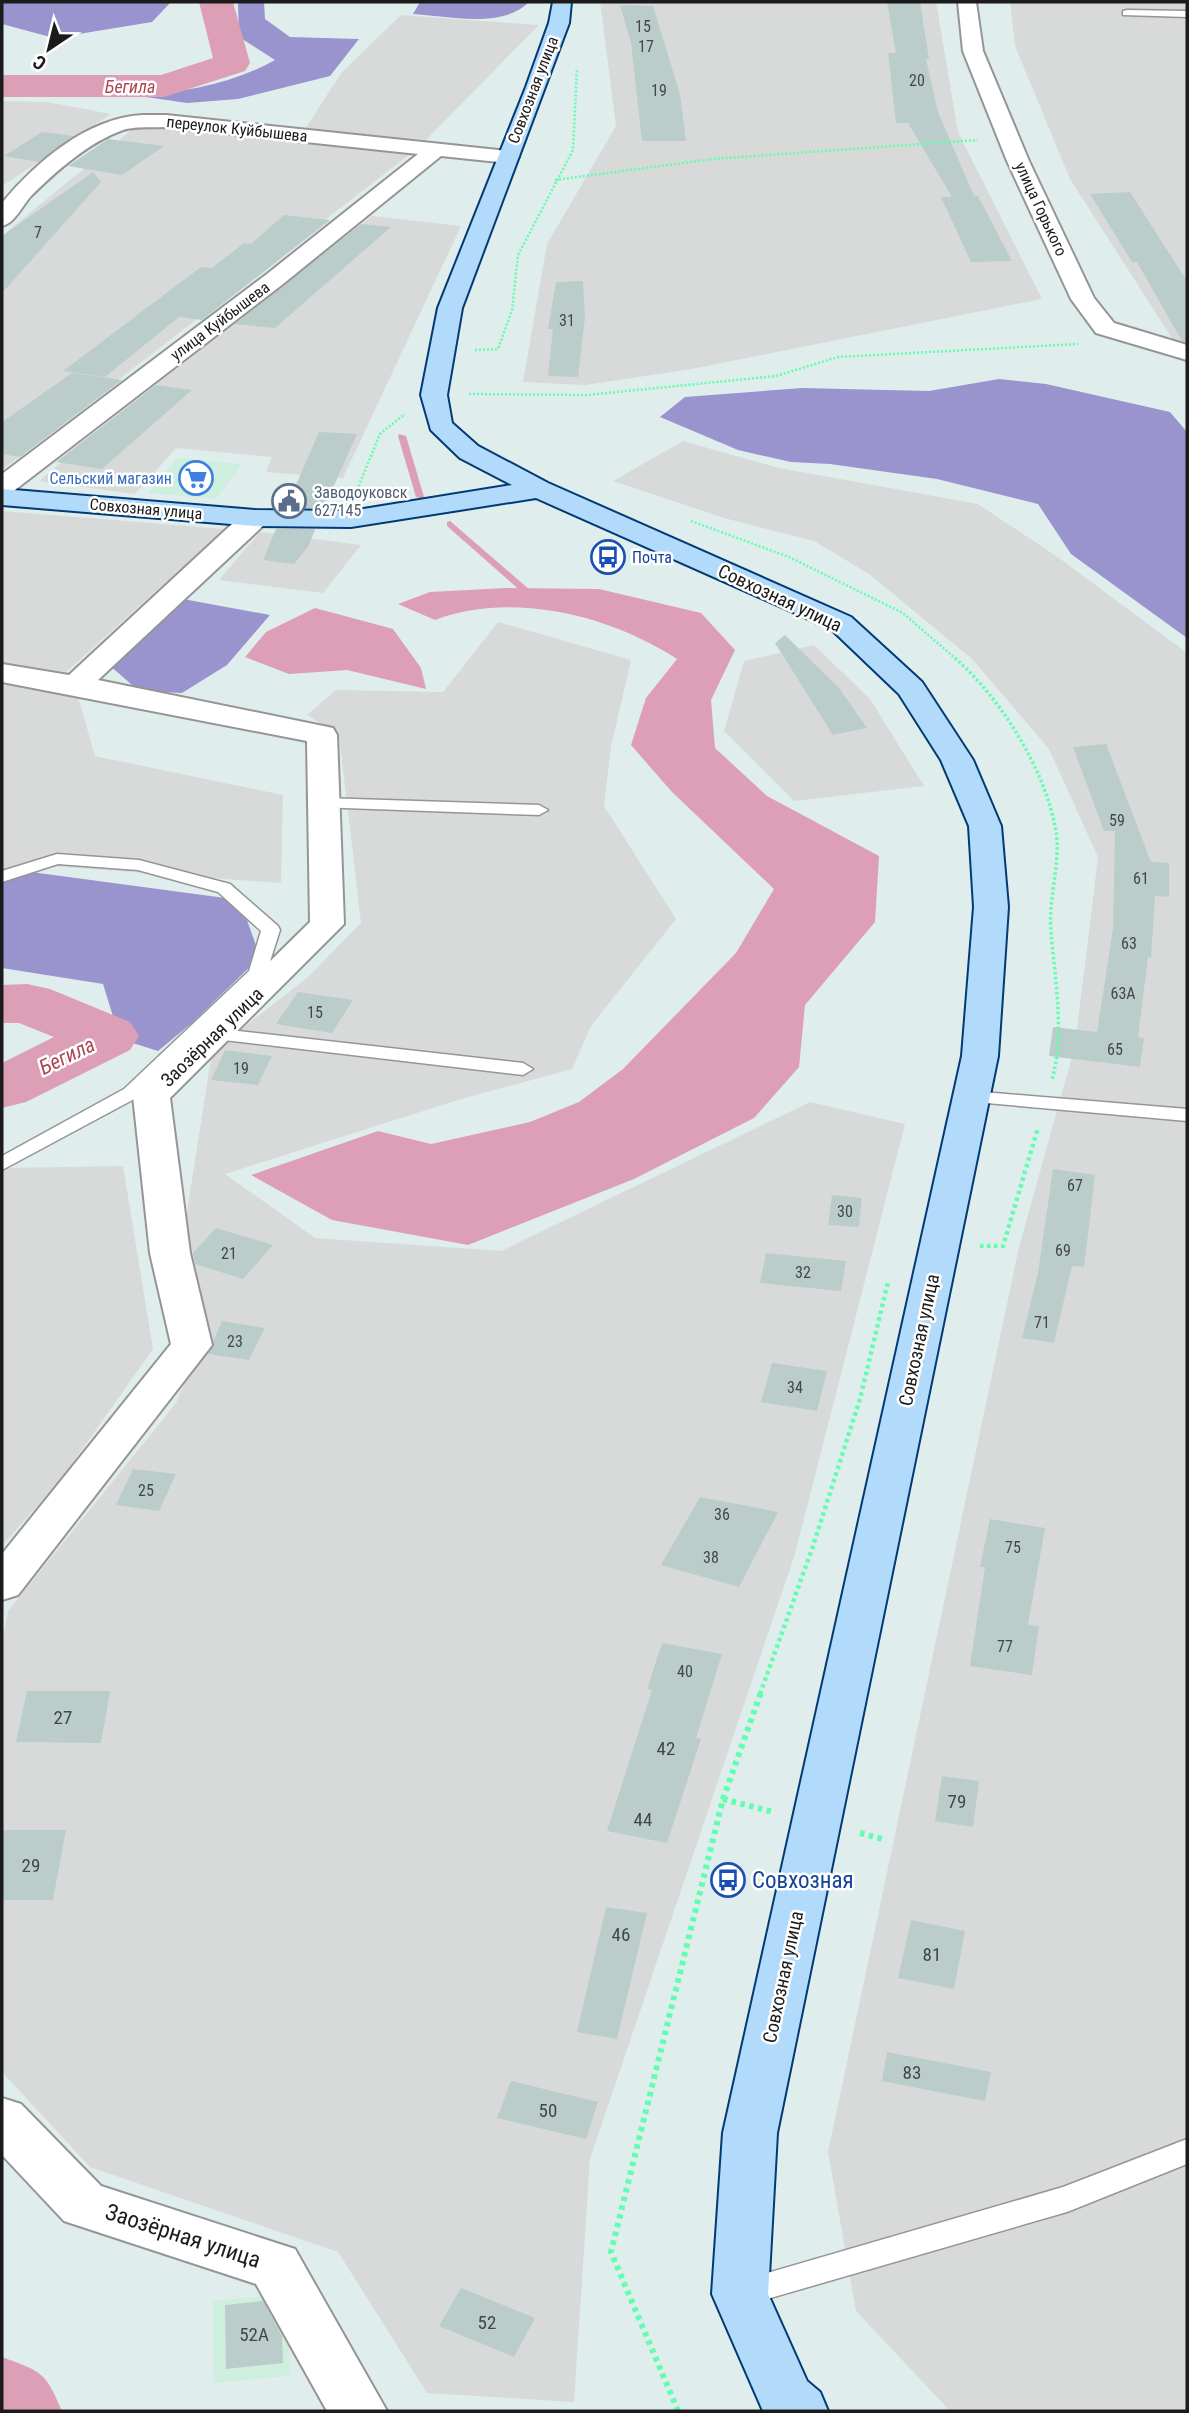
<svg xmlns="http://www.w3.org/2000/svg" width="1189" height="2413" font-family="'Roboto Condensed',sans-serif">
<rect width="100%" height="100%" fill="#e0eded"/>
<path fill="#d8dad9" d="M600 2H936L958 132 1042 299 692 369 585 385 523 382 547 244 616 126Z
M1010 2H1187V345L1175 343 1070 179 1015 46Z
M401 15 539 25 426 140 305 129 342 72Z
M2 101 47 102 111 114 2 186Z
M182 126 414 151 2 470V240L9 230 135 127Z
M372 216 461 226 343 478 266 472 272 457 176 448 135 494 39 481 121 412Z
M683 441 779 468 978 504 1059 558 1187 653V2411H950L856 2311 828 2152 1019 1247 1075 1046 1098 857 1049 749 972 659 869 574 814 541 724 518 613 481Z
M2 511 225 529 66 672 2 662Z
M260 532 361 545 323 593 219 580Z
M498 622 631 660 611 747 604 806 676 919 591 1026 572 1069 458 1100 225 1174 315 1238 501 1251 810 1102 905 1124 795 1554 590 2159 574 2402 427 2393 338 2252 90 2167 2 2072V1643L8 1611 176 1403 207 1332 180 1256 212 1052 307 978 361 923 339 735 307 715 336 690 443 692Z
M814 645 870 699 924 786 794 801 724 731 744 661Z
M2 683 77 693 95 756 283 795 281 883 37 865 2 871Z
M123 1166 153 1349 64 1475 2 1546V1168Z"/>
<path fill="#ceefdd" d="M177 458 242 464 216 499 148 493Z
M287 2294 290 2376 214 2383 213 2301Z"/>
<path fill="#9a94ce" d="M2 2H171L152 22 54 38 2 24Z
M238 2H264L265 19 290 37 359 39 330 76 238 99 187 103 139 96C185 92 235 83 275 60L239 37Z
M420 2H529C503 29 447 16 413 14Z
M999 379 1046 384 1170 412 1187 432V638L1071 554 1038 504 937 479 830 464 791 462 738 450 660 417 685 397 802 388 929 391Z
M183 599 270 615 227 665 182 693 139 691 108 664Z
M31 872 240 900 260 957 193 1022 158 1051 120 1039 103 984 2 968V881Z"/>
<path fill="#dd9fb6" d="M506 588 599 589 701 613 735 650 711 700 715 748 767 796 879 856 875 922 805 1005 799 1067 754 1118 634 1179 468 1245 332 1220 251 1175 378 1131 431 1144 530 1122 579 1102 623 1069 736 953 774 889 672 792 631 745 646 698 677 659C609 615 512 591 435 620L398 604 430 592Z
M315 608 393 629 421 668 426 689 347 670 289 674 245 657 266 632Z"/>
<g fill="none" stroke-linecap="round" stroke-linejoin="round">
<path fill="#dd9fb6" fill-rule="evenodd" d="M399 434 406 436 424 497 423 499 416 497 398 436Z
M450 521 537 596V600H531L447 526V522Z"/>
<path fill="#dd9fb6" fill-rule="evenodd" d="M199 2H233L250 63 245 71 164 97H2V75H161L213 58Z
M27 984 50 989 130 1022 139 1036 130 1050 26 1102 2 1108V1063L54 1037 19 1023H2V985Z
M2 2357C42 2372 45 2371 62 2411H2Z"/>
</g>
<path fill="#bacdca" d="M887 2H920L929 59H926L938 112 974 196H978L1012 261 971 262 941 197H952L908 123H896L888 53H896Z
M620 5 653 6 680 94 686 141H642L631 43Z
M42 132 74 136 39 162 4 156Z
M108 139 164 146 122 175 68 166Z
M93 172 101 182 2 293V236Z
M1130 192 1187 281V342L1182 341 1137 262H1132L1090 194Z
M284 215 330 220 202 320 179 317 105 377 63 371 201 267 212 268 244 243 251 244Z
M361 224 391 227 275 328 235 324Z
M583 281 585 318 578 377 548 376 553 329H548L556 282Z
M72 373 122 380 20 457 2 454V422Z
M156 385 192 390 102 469 56 462Z
M319 432 357 434 324 508H286Z
M276 529H315L308 547 294 564 263 560Z
M785 635 839 688 867 728 833 735 775 643Z
M1106 744 1151 862 1169 863V897L1155 896 1151 958 1148 957 1138 1037 1144 1038 1140 1067 1049 1056 1053 1027 1097 1032 1113 929 1115 831H1104L1073 747Z
M298 992 353 1000 332 1033 276 1024Z
M225 1050 272 1056 258 1085 211 1080Z
M1053 1169 1095 1175 1084 1267 1072 1266 1054 1343 1022 1338 1038 1273Z
M832 1195 862 1198 859 1227 828 1225Z
M216 1228 273 1245 243 1279 195 1264 193 1253Z
M766 1253 846 1261 841 1291 760 1283Z
M222 1321 265 1328 249 1360 208 1354Z
M772 1363 827 1371 817 1411 761 1402Z
M133 1469 176 1474 159 1511 116 1505Z
M700 1497 778 1512 739 1587 661 1565Z
M990 1519 1045 1528 1028 1625 1039 1626 1032 1675 970 1666 985 1567H980Z
M662 1643 722 1654 696 1738 701 1739 667 1843 607 1831 652 1690 647 1689Z
M27 1691H110L101 1743 16 1742Z
M942 1776 979 1781 973 1827 935 1821Z
M2 1830H66L53 1900H2Z
M606 1907 647 1913 617 2039 577 2032Z
M911 1920 965 1931 954 1989 898 1978Z
M887 2052 991 2072 985 2101 882 2081Z
M511 2081 598 2102 586 2139 497 2118Z
M461 2288 535 2318 514 2357 439 2326Z
M263 2301 282 2336 283 2363 226 2369 225 2305Z"/>
<g fill="none" stroke-linecap="round" stroke-linejoin="round">
<g stroke="#959595" stroke-width="3">
<path id="lane" d="M1127 10 1187 11V17L1123 15V11Z
M323 798 539 805 548 810 539 815 317 807 314 803Z
M57 854 139 860 230 884 278 926 280 930 265 977 211 1028 523 1063 533 1069 523 1075 215 1039 205 1033 138 1097 2 1170V1156L124 1089 249 971 261 931 218 892 138 870 58 864 2 882V871Z
M971 1091 1187 1109V1121L964 1101 961 1097Z
M1187 2139V2164L1067 2212 743 2306 732 2303 728 2293 732 2283 743 2280 1063 2187Z"/>
</g>
<g stroke="#959595" stroke-width="4">
<path id="street" d="M958 2H976L983 51 1029 161 1094 298 1114 323 1187 345V360L1096 333 1071 299 1007 161 963 51Z
M142 115H166L508 151 519 157 508 163 441 156 283 284 11 493 2 495V474L267 274 418 154 166 127C152 128 136 126 123 130 89 142 56 171 31 196 22 206 15 223 2 226V203C35 163 87 118 142 115Z
M255 510 265 512 269 518 265 524 98 680 333 728 337 735 344 924 170 1098 190 1253 212 1345 18 1595 2 1600V1554L171 1344 150 1253 133 1096 310 922 307 741 2 682V664L69 675 245 512Z
M2 2098 21 2104 101 2186 295 2249 387 2411H327L256 2284 64 2221 2 2155Z"/>
</g>
<g stroke="#023a73" stroke-width="4">
<path id="secondary" d="M553 2H571L569 23 462 308 447 395 452 423 478 446 548 483 851 617 922 682 973 760 1001 826 1008 907 998 1056 777 2133 768 2294 807 2381 820 2392 828 2411H763L712 2294 723 2133 962 1056 974 907 969 826 941 760 899 694 831 629 536 498 351 527 255 526 2 505V489L255 510 351 511 512 485 460 458 431 430 421 395 438 308 526 87 549 23Z"/>
</g>
<path stroke="#62fdaf" stroke-width="2.5" stroke-dasharray="2 2" stroke-linecap="butt" d="M555 180 713 159 978 140
M475 350 498 349 512 310 518 255 573 150 577 68
M469 394 587 395 776 376 838 357 1078 344
M357 490 380 434 405 414
M691 521 789 557 903 613 957 660"/>
<path stroke="#62fdaf" stroke-width="3.5" stroke-dasharray="2.5 2.5" stroke-linecap="butt" d="M955 658C1002 700 1045 769 1056 831 1061 861 1048 900 1051 932 1055 981 1065 1033 1052 1080"/>
<path stroke="#62fdaf" stroke-width="4.5" stroke-dasharray="3.5 3.5" stroke-linecap="butt" d="M980 1246H1003L1038 1128
M760 1694 812 1549 860 1399 888 1282"/>
<path stroke="#62fdaf" stroke-width="6" stroke-dasharray="4.5 4.5" stroke-linecap="butt" d="M723 1799 773 1812
M860 1833 886 1840
M678 2411 611 2252 723 1799 761 1692"/>
<use href="#lane" fill="#fff" fill-rule="evenodd"/>
<use href="#street" fill="#fff" fill-rule="evenodd"/>
<use href="#secondary" fill="#b1dafb" fill-rule="evenodd"/>
</g>
<defs>
<g id="supermarket-ring" transform="scale(1.75)"><circle r="9.5" fill="#fff" stroke="#3f7fe0" stroke-width="1.5"/><path d="M-6-5.5h2.5l.6 2H6L4.5 2H-2.5L-4.4-4H-6ZM-1.5 3.2a1.3 1.3 0 1 0 .1 0ZM3 3.2a1.3 1.3 0 1 0 .1 0Z" fill="#3f7fe0"/></g>
<g id="civic-ring" transform="scale(1.75)"><circle r="9.5" fill="#fff" stroke="#5c6f8a" stroke-width="1.5"/><path d="M-.6-6.5H3V-4.5H.6V-3L4-1V1h2V6H-6V1h2V-1L-.6-3ZM-1.2 2.5V6h2.4V2.5Z" fill="#5c6f8a"/></g>
<g id="bus-ring" transform="scale(1.75)"><circle r="9.5" fill="#fff" stroke="#1a4fb4" stroke-width="1.5"/><path d="M-5-6H5V4H4V6H2V4H-2V6H-4V4H-5ZM-3.5-4V0h7V-4ZM-3.5 1.2v1.5H-2V1.2ZM2 1.2v1.5H3.5V1.2Z" fill="#1a4fb4"/></g>
</defs>
<g fill-rule="evenodd">
<use href="#supermarket-ring" x="196" y="478"/>
<use href="#civic-ring" x="289" y="501"/>
<use href="#bus-ring" x="608" y="557"/>
<use href="#bus-ring" x="728" y="1880"/>
</g>
<g text-anchor="middle" dominant-baseline="central" stroke-width="5" stroke-linejoin="round" paint-order="stroke">
<g font-size="16" fill="#434847">
<text x="643" y="26">15</text>
<text x="646" y="46">17</text>
<text x="917" y="80">20</text>
<text x="659" y="90">19</text>
<text x="38" y="232">7</text>
<text x="567" y="320">31</text>
<text x="1117" y="820">59</text>
<text x="1141" y="878">61</text>
<text x="1129" y="943">63</text>
<text x="1123" y="993">63А</text>
<text x="315" y="1012">15</text>
<text x="1115" y="1049">65</text>
<text x="241" y="1068">19</text>
<text x="1075" y="1185">67</text>
<text x="845" y="1211">30</text>
<text x="1063" y="1250">69</text>
<text x="229" y="1253">21</text>
<text x="803" y="1272">32</text>
<text x="1042" y="1322">71</text>
<text x="235" y="1341">23</text>
<text x="795" y="1387">34</text>
<text x="146" y="1490">25</text>
<text x="722" y="1514">36</text>
<text x="1013" y="1547">75</text>
<text x="711" y="1557">38</text>
<text x="1005" y="1646">77</text>
<text x="685" y="1671">40</text>
</g>
<g font-size="16" fill="#1b1b1b" stroke="#fff">
<text transform="translate(533 90) rotate(-69)">Совхозная улица</text>
<text transform="translate(237 129) rotate(6)">переулок Куйбышева</text>
<text transform="translate(1041 209) rotate(65)">улица Горького</text>
<text transform="translate(220 321) rotate(-37)">улица Куйбышева</text>
<text transform="translate(146 509) rotate(5)">Совхозная улица</text>
</g>
<g font-size="16" fill="#366cbe" stroke="#fff" text-anchor="end">
<text x="172" y="478">Сельский магазин</text>
</g>
<g font-size="16" fill="#4e5e75" stroke="#fff" text-anchor="start">
<text x="314" y="492">Заводоуковск<tspan x="314" dy="18">627145</tspan></text>
</g>
<g font-size="16" fill="#164399" stroke="#fff" text-anchor="start">
<text x="632" y="557">Почта</text>
</g>
<g font-size="18" font-style="italic" fill="#ad4651" stroke="#fff">
<text x="130" y="86">Бегила</text>
</g>
<g font-size="19" fill="#1b1b1b" stroke="#fff">
<text transform="translate(780 598) rotate(25)">Совхозная улица</text>
<text transform="translate(212 1037) rotate(-44)">Заозёрная улица</text>
<text transform="translate(919 1340) rotate(-78)">Совхозная улица</text>
<text transform="translate(783 1977) rotate(-78)">Совхозная улица</text>
</g>
<g font-size="19" fill="#434847">
<text x="63" y="1717">27</text>
<text x="666" y="1748">42</text>
<text x="957" y="1801">79</text>
<text x="643" y="1819">44</text>
<text x="31" y="1865">29</text>
<text x="621" y="1934">46</text>
<text x="932" y="1954">81</text>
<text x="912" y="2072">83</text>
<text x="548" y="2110">50</text>
<text x="487" y="2322">52</text>
<text x="254" y="2334">52А</text>
</g>
<g font-size="21" font-style="italic" fill="#ad4651" stroke="#fff">
<text transform="translate(67 1056) rotate(-26)">Бегила</text>
</g>
<g font-size="23" fill="#164399" stroke="#fff" text-anchor="start">
<text x="752" y="1880">Совхозная</text>
</g>
<g font-size="23" fill="#1b1b1b" stroke="#fff">
<text transform="translate(183 2236) rotate(18)">Заозёрная улица</text>
</g>
</g>
<rect width="1189" height="2413" fill="none" stroke="#1b1b1b" stroke-width="7"/>
<g transform="translate(49 49) rotate(215)" stroke="#ffffff" stroke-width="5" paint-order="stroke">
<path d="M0-5L12 26L0 18L-12 26Z" fill="#1b1b1b"/>
<text y="-10" font-size="19" font-weight="bold" text-anchor="middle" fill="#1b1b1b">С</text>
</g>
</svg>
